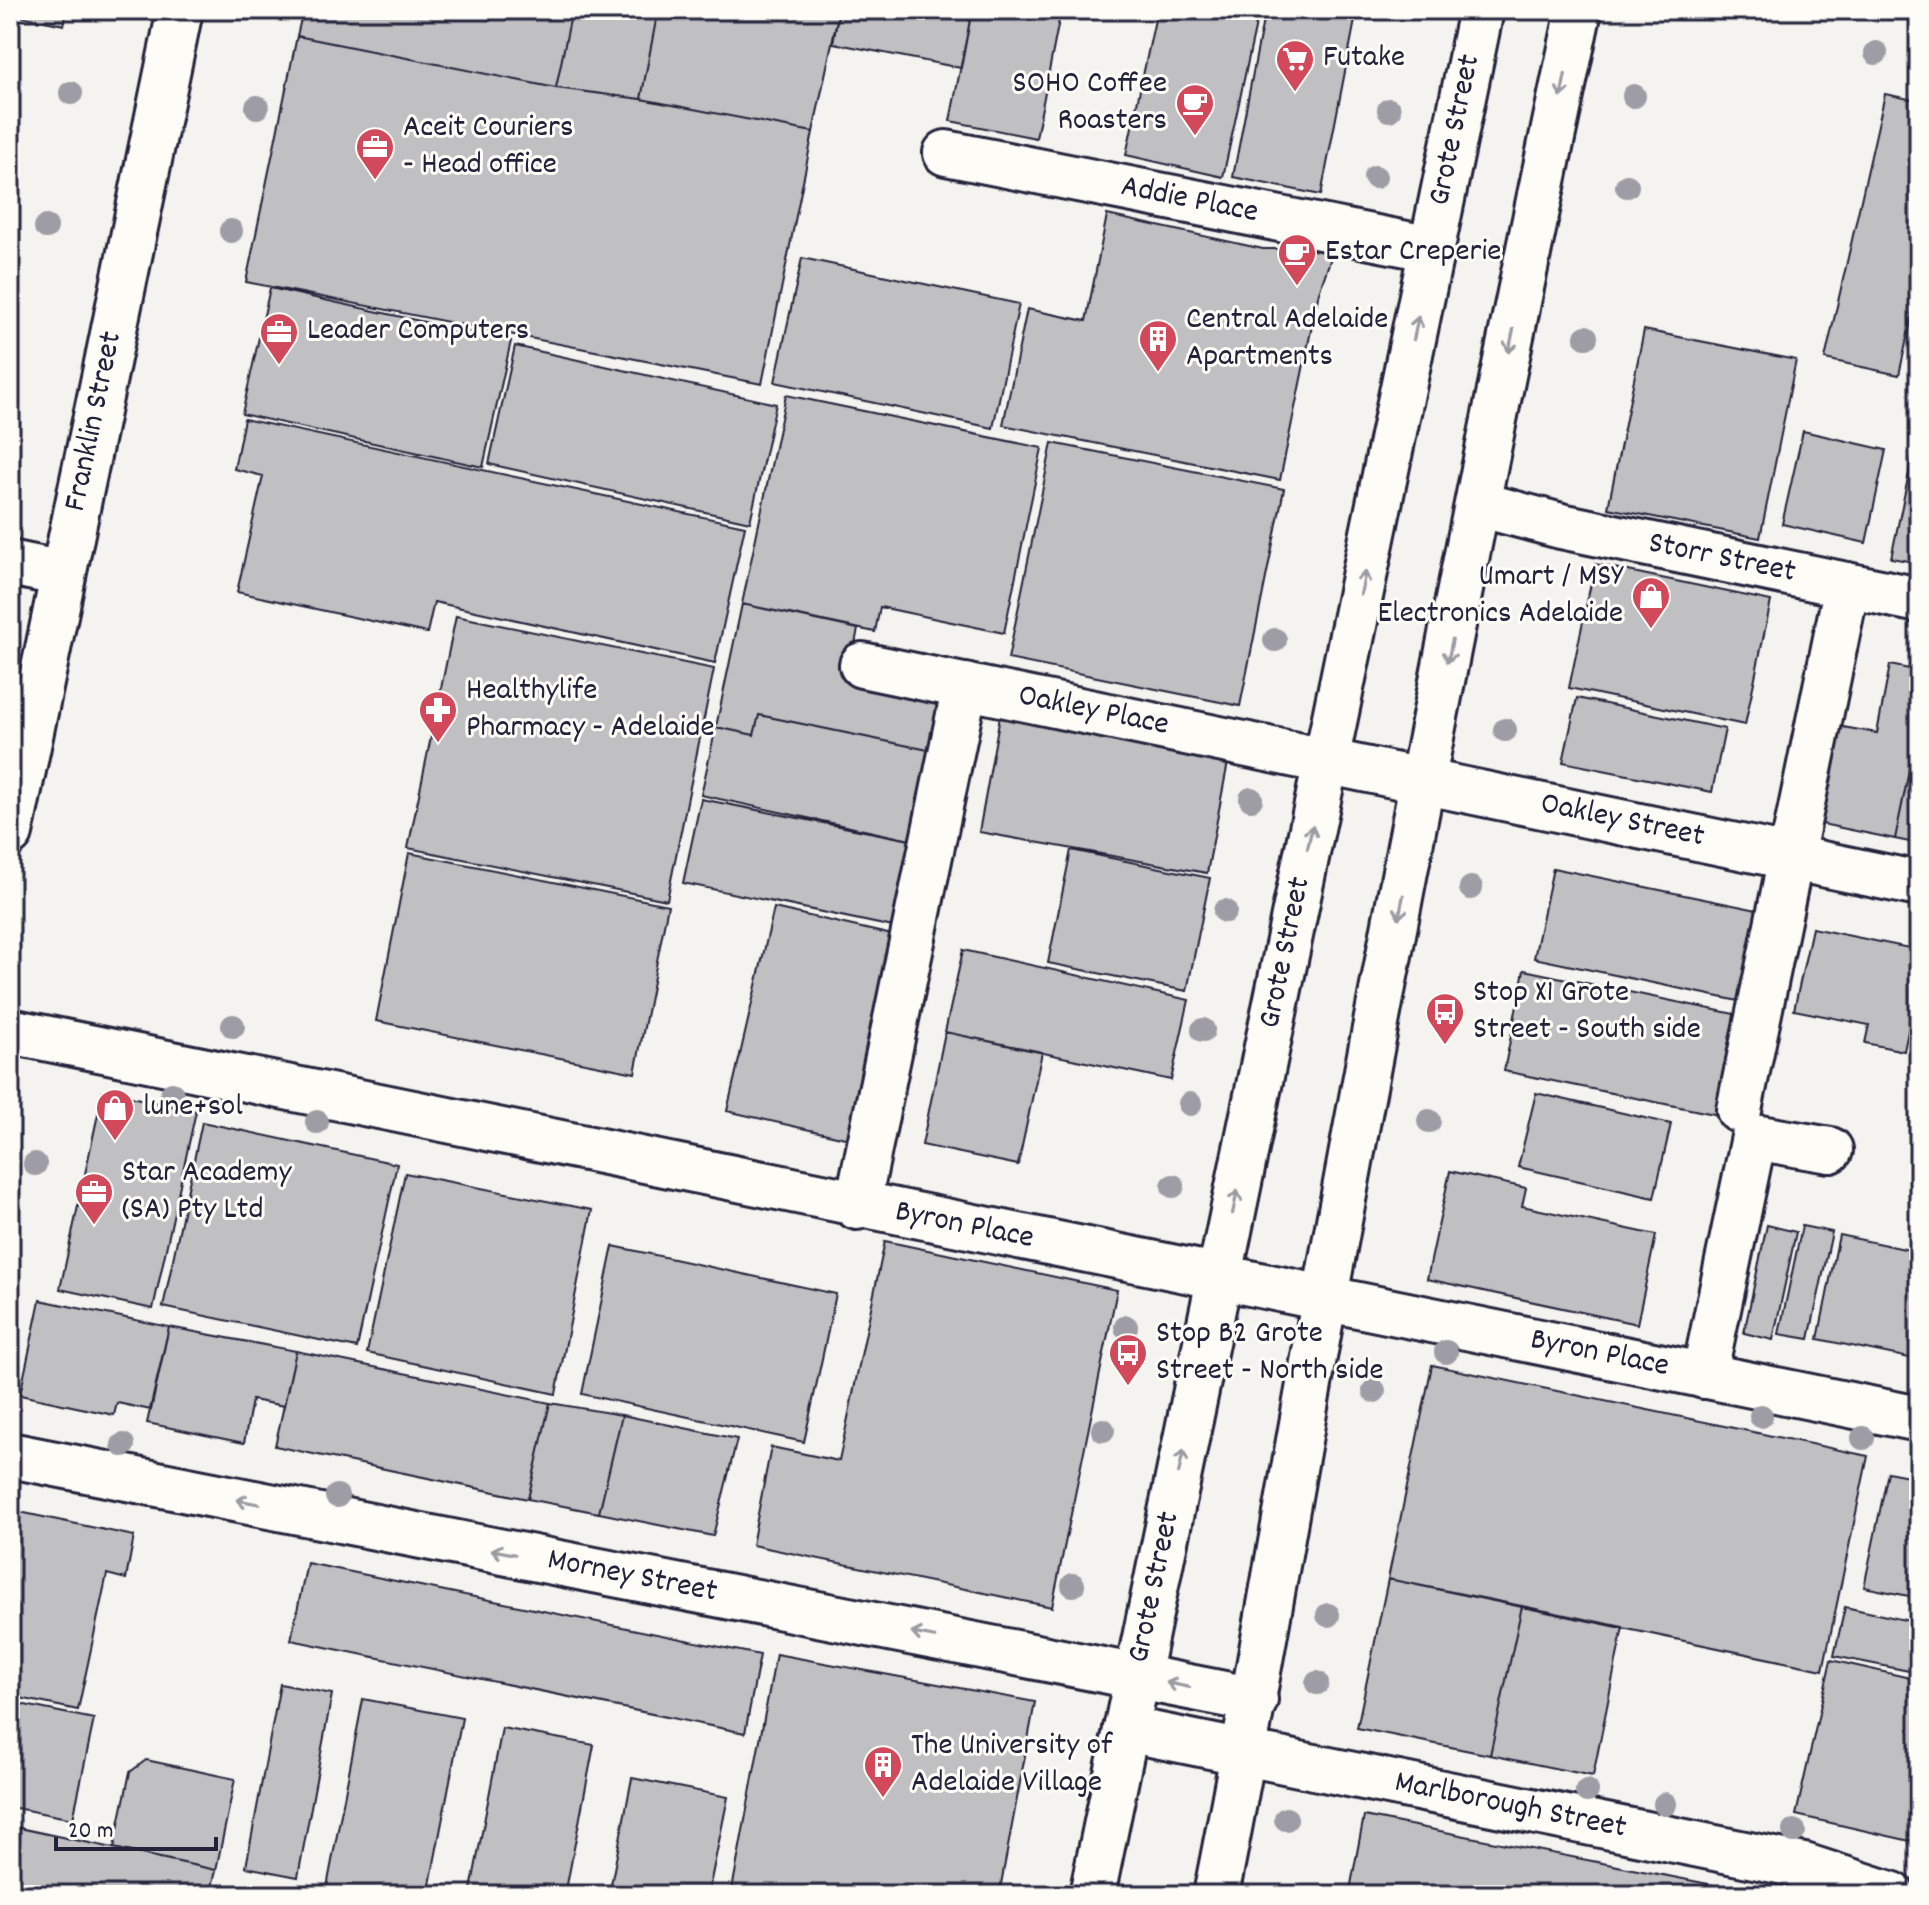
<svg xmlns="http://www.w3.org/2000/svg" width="1929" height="1905" font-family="Dekko,sans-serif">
<rect width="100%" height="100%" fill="#f4f3ef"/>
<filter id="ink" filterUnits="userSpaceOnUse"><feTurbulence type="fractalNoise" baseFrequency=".0125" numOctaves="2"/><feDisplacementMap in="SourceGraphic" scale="16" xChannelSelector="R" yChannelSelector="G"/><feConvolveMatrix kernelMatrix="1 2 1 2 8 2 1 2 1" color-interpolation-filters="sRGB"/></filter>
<g filter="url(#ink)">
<path fill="#c0bfc2" stroke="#22223b" stroke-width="2" d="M10 10H67L64 25 10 14Z
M303 10H572L556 88 297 36Z
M572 10H658L641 99 556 88Z
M658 10H839L813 132 641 99Z
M839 10H972L961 68 833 43Z
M972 10H1061L1036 138 950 121Z
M1157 10H1259L1223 177 1126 155Z
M1265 10H1357L1321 195 1233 177Z
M297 36 556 88 641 99 813 132 762 384 246 282Z
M1885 94 1919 101V284L1899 375 1825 359Z
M1107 215 1263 249H1334L1319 292 1280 480 1003 425 1027 309 1086 321Z
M802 258 1019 304 993 428 775 382Z
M270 288 511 341 483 467 242 414Z
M1644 330 1796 360 1760 538 1608 508Z
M515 346 776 404 750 522 489 464Z
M786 395 1042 448 1004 633 880 607 875 632 742 604Z
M244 419 745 526 715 663 434 602 427 633 237 592 263 476 234 469Z
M1919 426V563L1891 558Z
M1803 431 1886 450 1866 543 1782 524Z
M1052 443 1284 489 1240 706 1008 659Z
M1595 564 1771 601 1745 725 1569 688Z
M742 604 858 629 848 678 950 699 938 752 759 715 754 735 716 727Z
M456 616 714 669 667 900 408 848Z
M1890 665 1919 671V722L1895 839 1817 823 1837 726 1877 733Z
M1577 698 1725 729 1712 792 1563 762Z
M759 715 938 752 920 842 701 795 716 727 754 735Z
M1000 716 1229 757 1207 873 979 832Z
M1918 727H1919V844L1895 839Z
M701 799 920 842 903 929 683 883Z
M1071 850 1210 878 1187 991 1048 963Z
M409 853 668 905 635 1073 376 1021Z
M1553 868 1767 912 1748 1003 1534 958Z
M774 908 901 937 854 1140 727 1111Z
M1812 928 1919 950V978L1904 1051 1865 1043 1869 1025 1794 1010Z
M963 950 1189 1000 1171 1080 945 1032Z
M1524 970 1739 1015 1719 1115 1504 1071Z
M945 1032 1042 1052 1018 1165 922 1145Z
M103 1091 196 1111 153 1309 60 1289Z
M1536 1093 1671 1124 1654 1198 1518 1167Z
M202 1122 397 1164 357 1348 163 1307Z
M1450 1171 1526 1188 1522 1206 1656 1235 1637 1324 1427 1279Z
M405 1173 592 1210 556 1394 367 1353Z
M1767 1225 1796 1232 1773 1340 1744 1333Z
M1802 1226 1832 1232 1809 1339 1779 1334Z
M1839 1235 1919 1252V1360L1818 1339Z
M885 1241 1117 1290 1052 1607 752 1545 771 1447 839 1461Z
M613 1246 836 1294 804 1442 582 1394Z
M40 1300 169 1327 151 1410 117 1403 114 1415 20 1395Z
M169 1327 296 1351 284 1406 252 1400 244 1443 147 1423Z
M296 1351 550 1403 528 1499 275 1446Z
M1432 1365 1868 1456 1823 1670 1388 1579Z
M550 1403 622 1415 599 1513 528 1499Z
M622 1415 737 1439 713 1536 599 1513Z
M1888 1472 1919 1478V1598L1864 1587Z
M10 1510 134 1536 126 1579 107 1574 78 1710 10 1696Z
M307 1563 760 1655 745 1733 291 1640Z
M1388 1579 1522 1606 1490 1755 1357 1728Z
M1522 1606 1623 1627 1593 1776 1490 1755Z
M1845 1607 1919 1623V1673L1834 1656Z
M776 1654 1035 1702 999 1895H731Z
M1831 1660 1919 1680V1843L1796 1815Z
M280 1684 332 1694 298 1877 246 1867Z
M363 1699 462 1718 428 1895H371L327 1887Z
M10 1702 94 1719 73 1819 10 1807Z
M502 1728 594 1745 565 1895H470Z
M146 1760 235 1779 216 1870 114 1848 130 1772Z
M632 1778 728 1797 708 1895H609Z
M1364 1816 1764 1895H1349Z
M10 1826 216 1870 210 1895H10Z"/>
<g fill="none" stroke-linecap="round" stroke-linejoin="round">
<g stroke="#22223b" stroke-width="50">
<g id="minor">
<path id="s1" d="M946 153 1432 249"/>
<path id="s2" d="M1478 504 1561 526 1919 600"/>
<path d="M10 563 63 574"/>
<path id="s3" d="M862 665C1215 736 1567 810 1919 884"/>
<path id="s4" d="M10 833 180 10"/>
<path id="s5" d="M10 1031C646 1164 1283 1290 1919 1419"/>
<path d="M1739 1110 1847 585"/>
<path d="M857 1207 965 686"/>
<path d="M1704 1376 1754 1137 1830 1150"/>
<path id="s6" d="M10 1455 1255 1700"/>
<path id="s7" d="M1126 1729 1804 1866 1893 1895"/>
</g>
</g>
<g stroke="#22223b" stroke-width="50">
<g id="major">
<path id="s8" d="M1092 1895 1481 10"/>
<path d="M1216 1895C1256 1696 1288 1496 1325 1297 1404 867 1488 438 1579 10"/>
</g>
</g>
<use href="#minor" stroke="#fdfcf7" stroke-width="44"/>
<use href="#major" stroke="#fdfcf7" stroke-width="44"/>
</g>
<g fill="#9e9da5">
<circle cx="1876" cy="53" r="12"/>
<circle cx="71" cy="93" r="12"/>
<circle cx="1634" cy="96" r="12"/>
<circle cx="257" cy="107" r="12"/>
<circle cx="1389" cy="110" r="12"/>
<circle cx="1375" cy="177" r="12"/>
<circle cx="1627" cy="186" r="12"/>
<circle cx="46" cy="227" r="12"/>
<circle cx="231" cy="231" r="12"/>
<circle cx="1586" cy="337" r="12"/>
<circle cx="1275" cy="640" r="12"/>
<circle cx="1505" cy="730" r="12"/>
<circle cx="1251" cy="799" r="12"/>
<circle cx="1471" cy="888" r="12"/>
<circle cx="1225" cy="911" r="12"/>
<circle cx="1450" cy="1012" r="12"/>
<circle cx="233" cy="1026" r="12"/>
<circle cx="1203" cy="1030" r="12"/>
<circle cx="172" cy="1094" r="12"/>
<circle cx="1190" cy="1104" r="12"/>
<circle cx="1429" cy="1121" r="12"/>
<circle cx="317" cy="1122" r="12"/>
<circle cx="35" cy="1164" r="12"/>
<circle cx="1173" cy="1186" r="12"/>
<circle cx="1126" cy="1327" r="12"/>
<circle cx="1446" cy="1352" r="12"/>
<circle cx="1374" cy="1391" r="12"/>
<circle cx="1761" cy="1416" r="12"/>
<circle cx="1103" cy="1430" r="12"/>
<circle cx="1863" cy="1438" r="12"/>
<circle cx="123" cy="1445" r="12"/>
<circle cx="337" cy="1496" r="12"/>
<circle cx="1073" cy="1585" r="12"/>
<circle cx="1328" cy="1615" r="12"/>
<circle cx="1317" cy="1683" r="12"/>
<circle cx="1587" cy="1791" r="12"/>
<circle cx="1665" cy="1804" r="12"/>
<circle cx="1286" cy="1819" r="12"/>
<circle cx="1794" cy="1831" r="12"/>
</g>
<defs><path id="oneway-shaft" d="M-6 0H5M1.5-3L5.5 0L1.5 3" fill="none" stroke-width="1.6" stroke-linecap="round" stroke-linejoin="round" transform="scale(2)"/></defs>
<g stroke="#9a9aa2">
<use href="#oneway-shaft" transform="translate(1563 86) rotate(101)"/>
<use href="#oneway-shaft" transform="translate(1416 328) rotate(-78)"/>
<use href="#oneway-shaft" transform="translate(1511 341) rotate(102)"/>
<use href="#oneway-shaft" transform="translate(1363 583) rotate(-78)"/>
<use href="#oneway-shaft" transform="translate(1450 651) rotate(101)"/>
<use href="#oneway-shaft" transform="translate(1310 837) rotate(-78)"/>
<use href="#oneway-shaft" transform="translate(1401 907) rotate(101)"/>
<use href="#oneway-shaft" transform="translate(1235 1202) rotate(-78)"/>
<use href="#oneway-shaft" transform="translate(1181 1462) rotate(-78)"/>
<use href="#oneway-shaft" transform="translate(248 1502) rotate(-169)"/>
<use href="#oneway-shaft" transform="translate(503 1552) rotate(-169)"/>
<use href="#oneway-shaft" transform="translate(923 1635) rotate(-169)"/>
<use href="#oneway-shaft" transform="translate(1178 1685) rotate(-168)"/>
</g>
</g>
<defs>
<g id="supermarket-pin" transform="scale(2)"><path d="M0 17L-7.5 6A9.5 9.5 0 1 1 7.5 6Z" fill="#d1495b" stroke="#fdfcf7"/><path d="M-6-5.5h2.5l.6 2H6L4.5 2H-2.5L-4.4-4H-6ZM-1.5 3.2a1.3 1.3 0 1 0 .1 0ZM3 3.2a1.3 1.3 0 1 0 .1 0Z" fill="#fff"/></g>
<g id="cafe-pin" transform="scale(2)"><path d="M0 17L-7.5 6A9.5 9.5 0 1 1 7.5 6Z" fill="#d1495b" stroke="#fdfcf7"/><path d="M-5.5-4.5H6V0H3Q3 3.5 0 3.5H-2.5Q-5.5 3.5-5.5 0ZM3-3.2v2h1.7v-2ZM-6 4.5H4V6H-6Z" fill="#fff"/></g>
<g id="office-pin" transform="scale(2)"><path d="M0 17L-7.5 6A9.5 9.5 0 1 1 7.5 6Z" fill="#d1495b" stroke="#fdfcf7"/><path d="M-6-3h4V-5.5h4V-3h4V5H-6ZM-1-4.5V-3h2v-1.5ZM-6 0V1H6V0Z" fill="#fff"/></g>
<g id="building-pin" transform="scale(2)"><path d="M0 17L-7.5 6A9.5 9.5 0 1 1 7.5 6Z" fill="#d1495b" stroke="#fdfcf7"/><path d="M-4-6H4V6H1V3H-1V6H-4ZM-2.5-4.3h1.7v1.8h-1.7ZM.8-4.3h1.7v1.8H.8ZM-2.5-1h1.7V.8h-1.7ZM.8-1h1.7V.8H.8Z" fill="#fff"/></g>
<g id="shop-pin" transform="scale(2)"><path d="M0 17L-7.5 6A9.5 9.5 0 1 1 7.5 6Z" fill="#d1495b" stroke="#fdfcf7"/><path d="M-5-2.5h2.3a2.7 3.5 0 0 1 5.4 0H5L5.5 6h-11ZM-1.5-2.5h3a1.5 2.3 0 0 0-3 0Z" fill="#fff"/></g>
<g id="pharmacy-pin" transform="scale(2)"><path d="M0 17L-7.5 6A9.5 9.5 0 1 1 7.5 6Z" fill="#d1495b" stroke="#fdfcf7"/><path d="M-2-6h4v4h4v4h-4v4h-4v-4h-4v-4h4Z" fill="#fff"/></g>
<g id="bus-pin" transform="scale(2)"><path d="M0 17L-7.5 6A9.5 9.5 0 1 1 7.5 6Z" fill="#d1495b" stroke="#fdfcf7"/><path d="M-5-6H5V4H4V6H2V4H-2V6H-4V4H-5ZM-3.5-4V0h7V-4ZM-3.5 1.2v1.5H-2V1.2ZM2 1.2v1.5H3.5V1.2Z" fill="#fff"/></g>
</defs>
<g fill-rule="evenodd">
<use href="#supermarket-pin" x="1295" y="59"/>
<use href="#cafe-pin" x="1195" y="103"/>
<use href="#office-pin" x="375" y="147"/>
<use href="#cafe-pin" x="1297" y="253"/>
<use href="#office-pin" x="279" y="332"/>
<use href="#building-pin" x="1158" y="339"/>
<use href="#shop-pin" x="1651" y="596"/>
<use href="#pharmacy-pin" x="438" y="710"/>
<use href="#bus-pin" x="1445" y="1012"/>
<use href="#shop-pin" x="115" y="1108"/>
<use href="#office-pin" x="94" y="1192"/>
<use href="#bus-pin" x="1128" y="1353"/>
<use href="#building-pin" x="883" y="1765"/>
</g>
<g text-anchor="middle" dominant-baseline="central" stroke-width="6" stroke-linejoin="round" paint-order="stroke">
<g font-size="32" fill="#22223b" stroke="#fdfcf7" text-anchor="start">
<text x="1323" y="59">Futake</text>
<text x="1167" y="85" text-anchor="end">SOHO Coffee<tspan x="1167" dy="37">Roasters</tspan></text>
<text x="403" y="129">Aceit Couriers<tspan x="403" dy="37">- Head office</tspan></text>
<text x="1325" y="253">Estar Creperie</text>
<text x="1186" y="321">Central Adelaide<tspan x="1186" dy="37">Apartments</tspan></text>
<text x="307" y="332">Leader Computers</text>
<text x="1623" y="578" text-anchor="end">Umart / MSY<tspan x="1623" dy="37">Electronics Adelaide</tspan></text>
<text x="466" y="692">Healthylife<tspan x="466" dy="37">Pharmacy - Adelaide</tspan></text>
<text x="1473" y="994">Stop X1 Grote<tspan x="1473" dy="37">Street - South side</tspan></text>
<text x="143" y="1108">lune+sol</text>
<text x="122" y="1174">Star Academy<tspan x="122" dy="37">(SA) Pty Ltd</tspan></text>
<text x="1156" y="1335">Stop B2 Grote<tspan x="1156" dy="37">Street - North side</tspan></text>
<text x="911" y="1747">The University of<tspan x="911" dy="37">Adelaide Village</tspan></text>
</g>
<g font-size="32" fill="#22223b" stroke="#fdfcf7">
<text stroke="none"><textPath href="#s8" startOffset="1802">Grote Street</textPath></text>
<text stroke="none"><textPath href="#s1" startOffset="248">Addie Place</textPath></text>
<text stroke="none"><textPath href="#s4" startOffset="420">Franklin Street</textPath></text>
<text stroke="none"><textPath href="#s2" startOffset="250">Storr Street</textPath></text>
<text stroke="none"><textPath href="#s3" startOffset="236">Oakley Place</textPath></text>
<text stroke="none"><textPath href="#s3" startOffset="776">Oakley Street</textPath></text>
<text stroke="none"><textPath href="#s8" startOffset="962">Grote Street</textPath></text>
<text stroke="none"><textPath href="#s5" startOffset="974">Byron Place</textPath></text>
<text stroke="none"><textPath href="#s5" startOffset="1622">Byron Place</textPath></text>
<text stroke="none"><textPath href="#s6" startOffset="634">Morney Street</textPath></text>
<text stroke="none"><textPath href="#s8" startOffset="314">Grote Street</textPath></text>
<text stroke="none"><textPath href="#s7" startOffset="392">Marlborough Street</textPath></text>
</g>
</g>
<rect width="1929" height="1905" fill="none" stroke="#fdfcf7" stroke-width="40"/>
<rect x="20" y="20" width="1889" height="1865" fill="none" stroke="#22223b" stroke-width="3" filter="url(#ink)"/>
<path d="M56 1837v12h160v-12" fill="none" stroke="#22223b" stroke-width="4"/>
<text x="68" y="1837" font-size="24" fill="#22223b" stroke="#fdfcf7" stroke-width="6" paint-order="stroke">20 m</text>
</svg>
